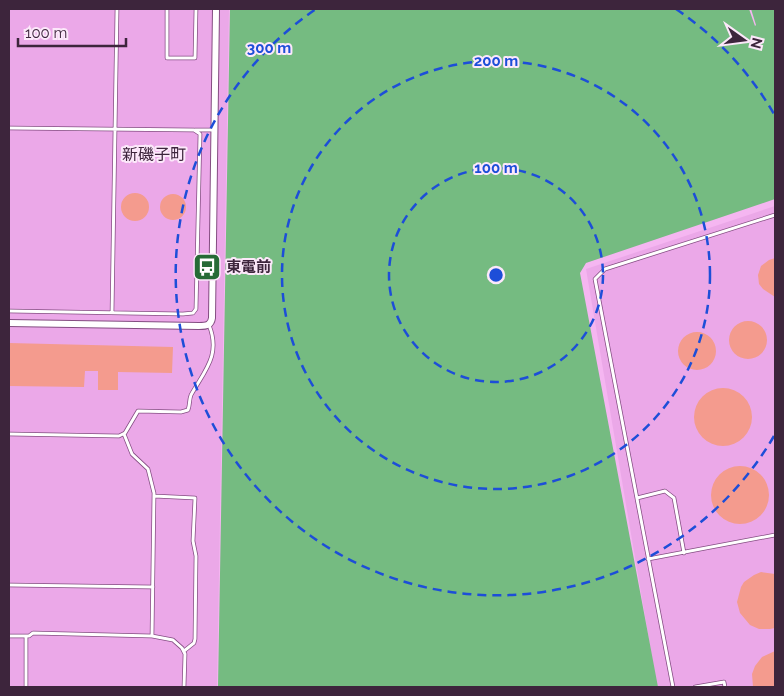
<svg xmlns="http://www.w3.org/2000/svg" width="784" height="696" font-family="Raleway,'Noto Sans JP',sans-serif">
<rect width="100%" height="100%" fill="#f5b6f1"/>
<path fill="#eba8e8" d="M9 9H229L217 687H9Z
M775 206V687H657L586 269Z"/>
<path fill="#75bb81" d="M230 9H749L755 26 756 25 751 9H775V199L586 263 580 273 658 687H218Z"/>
<path fill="#f49b8e" d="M121 207a14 14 0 1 1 28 0a14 14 0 1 1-28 0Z
M160 207a13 13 0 1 1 26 0a13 13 0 1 1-26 0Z
M775 258V297L763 289 759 284 758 275 761 266 769 260Z
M729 340a19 19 0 1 1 38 0a19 19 0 1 1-38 0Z
M678 351a19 19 0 1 1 38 0a19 19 0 1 1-38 0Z
M9 343 173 347 172 373 118 372V390H98V371H85L84 387 9 386Z
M694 417a29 29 0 1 1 58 0a29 29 0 1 1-58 0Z
M711 495a29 29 0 1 1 58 0a29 29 0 1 1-58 0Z
M761 572 775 574V628L770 629H759L750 625 740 613 737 602 741 587 744 582 754 575Z
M775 651V687H753L752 674 755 666 762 657Z"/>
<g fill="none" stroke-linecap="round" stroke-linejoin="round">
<g stroke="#844d82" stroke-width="4.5">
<path id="service" d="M167 9V58H195L196 9
M9 128 194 130 200 134 196 309 193 313 183 314 9 311
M195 130H214
M112 313 117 9
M9 434 119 436 125 433 138 411 181 412 188 410C190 405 189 400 191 395 205 370 221 355 209 325
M124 434 132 454 148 469 154 493 152 636
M154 496 195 498 193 541 196 556 195 639 194 643 184 651
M637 498 665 491 674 498 684 553
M648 559 775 535
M9 585 153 587
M9 636H29L33 633 152 636 173 640 182 648 185 654 184 687
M26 687V636
M673 687 595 279 605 269 775 215
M695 687 724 682 725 687"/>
</g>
<g stroke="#844d82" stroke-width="8">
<path id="minor" d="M9 323 199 326C207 326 211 325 212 318L216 9"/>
</g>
<use href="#service" stroke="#fff" stroke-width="3"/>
<use href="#minor" stroke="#fff" stroke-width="6"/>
</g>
<g fill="none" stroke="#1d4ed8" stroke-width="2.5" stroke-dasharray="9 6">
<circle cx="496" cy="275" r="107"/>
<circle cx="496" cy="275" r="214"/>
<path d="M774 436A321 321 0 1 1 316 9M676 9A321 321 0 0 1 774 114"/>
</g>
<defs>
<g id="bus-square" transform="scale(1.4375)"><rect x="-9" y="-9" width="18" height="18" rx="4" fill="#266b36" stroke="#fce8fa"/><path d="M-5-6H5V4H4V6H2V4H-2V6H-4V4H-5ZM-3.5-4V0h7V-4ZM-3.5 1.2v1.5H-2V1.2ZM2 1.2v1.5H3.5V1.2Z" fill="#fff"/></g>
</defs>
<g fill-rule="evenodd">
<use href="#bus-square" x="207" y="267"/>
</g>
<g text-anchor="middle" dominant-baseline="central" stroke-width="4" stroke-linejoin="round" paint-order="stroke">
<g font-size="15" font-weight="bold" fill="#3d253c" stroke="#fce8fa" text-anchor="start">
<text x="226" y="267">東電前</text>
</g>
<g font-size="16" fill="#3d253c" stroke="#fce8fa">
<text x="154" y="154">新磯子町</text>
</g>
</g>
<circle cx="496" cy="275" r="8" fill="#1d4ed8" stroke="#fce8fa" stroke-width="2.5"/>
<g font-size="15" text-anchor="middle" font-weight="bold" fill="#1d4ed8" stroke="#fce8fa" stroke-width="4" stroke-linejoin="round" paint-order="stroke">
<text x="269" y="53">300 m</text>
<text x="496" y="66">200 m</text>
<text x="496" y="173">100 m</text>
</g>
<rect width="784" height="696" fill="none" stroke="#3d253c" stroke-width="20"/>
<g transform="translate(744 40) rotate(104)" stroke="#fce8fa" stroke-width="4" paint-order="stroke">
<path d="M0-4L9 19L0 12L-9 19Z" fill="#3d253c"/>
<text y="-8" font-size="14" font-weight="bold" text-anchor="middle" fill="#3d253c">N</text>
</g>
<path d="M18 38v8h108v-8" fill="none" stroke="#3d253c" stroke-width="2.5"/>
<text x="25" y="38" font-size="15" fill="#3d253c" stroke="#fce8fa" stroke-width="4" paint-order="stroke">100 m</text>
</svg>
